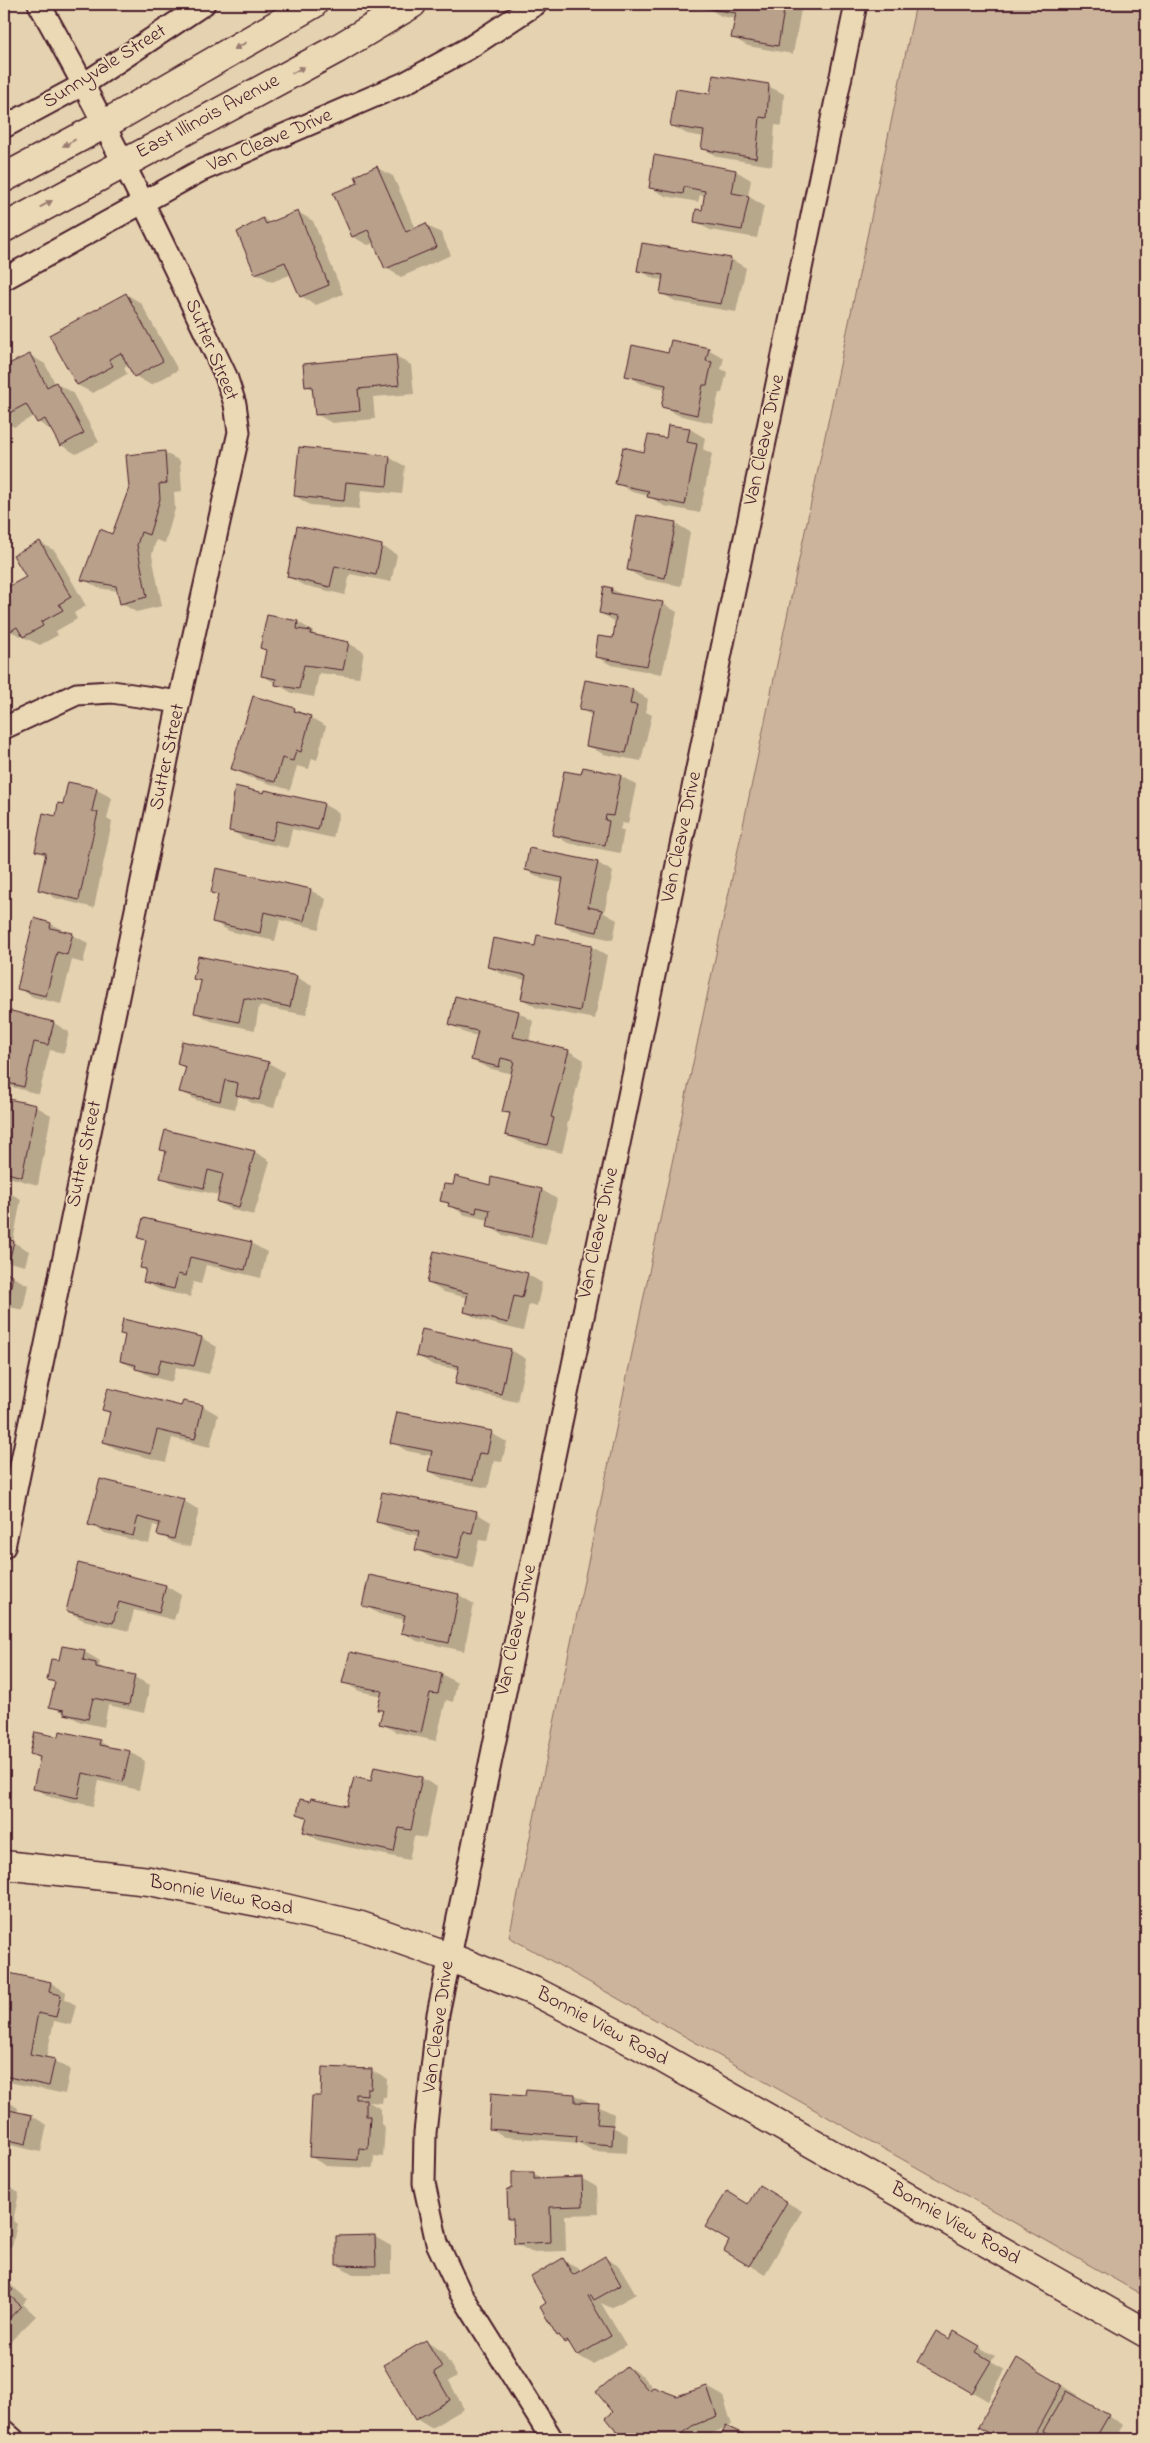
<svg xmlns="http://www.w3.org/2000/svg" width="1150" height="2443" font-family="'Indie Flower',sans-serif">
<rect width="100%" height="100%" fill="#e5d2b0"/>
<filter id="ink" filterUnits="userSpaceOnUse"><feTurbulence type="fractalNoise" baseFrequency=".02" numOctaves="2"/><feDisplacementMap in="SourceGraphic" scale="10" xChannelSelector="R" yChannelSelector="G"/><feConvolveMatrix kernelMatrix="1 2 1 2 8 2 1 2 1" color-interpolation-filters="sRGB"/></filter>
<g filter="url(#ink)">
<path fill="#cbb49b" stroke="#8a6a63" d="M916 4H1146V2297L509 1937Z"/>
<path fill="#0003" d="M706 4H802L793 54 748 46 733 38 736 19 721 16 706 7Z
M768 86 784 94 782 126 775 125 772 166 718 157 702 148 704 137 687 134 671 125 711 96Z
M655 157 736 171 751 180 748 196 764 206 757 238 710 230 695 222 703 212 706 196 700 195 698 202 665 196 650 187Z
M377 168 393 176 416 229 426 225 441 233 451 255 401 277 386 268 375 243 368 245 353 237 360 183Z
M298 212 313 221 343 294 316 305 301 296 292 274 272 282 256 273 263 219 271 223Z
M643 245 731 259 746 268 736 312 677 302 661 293 664 280 654 279 639 270Z
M126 294 141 303 178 370 151 385 135 376 129 365 124 368 127 374 93 393 77 385Z
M708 349 724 358 721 369 727 372 722 393H719L712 423 678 415 662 406 666 389 642 384 627 375 669 355Z
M30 355 45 364 55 383 72 392 99 442 76 454 61 445 54 432 38 422 34 416 14 427 4 421V367Z
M396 356 411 365 414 394 373 397 375 419 332 423 316 414 314 390 306 386Z
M669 426 690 429 705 438 703 449 712 454 700 513 664 506 649 496 632 492 617 483 645 453 667 439Z
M165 453 180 461 182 491 174 492 175 509 165 543 156 540 152 555 162 606 136 612 121 603 118 591 98 588 83 579Z
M390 458 405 466 402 494 361 490 359 509 310 505 295 496Z
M675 523 690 532 681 586 643 579 628 570Z
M40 542 55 551 86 606 74 613 77 619 56 631 58 635 40 645 10 631 4 620V591L27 578Z
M382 546 397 555 391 582 350 574 345 595 303 585 288 577Z
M612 589 624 596 662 603 677 612 662 674 611 665 596 656 614 640 616 622 600 613Z
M298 622 313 631V634L318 637 348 643 364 652 359 678 319 673 314 697 292 693 262 675 267 651 262 648Z
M633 690 648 699 646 712 652 715 641 761 603 754 587 745 593 716 580 709Z
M294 709 326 726 317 760 312 758 309 769 297 766 290 790 248 777 233 768Z
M582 776H621L636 785 628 824 622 823 620 829 624 831 620 853 568 843 553 834Z
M97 790 112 798 107 819 112 822 94 908 55 898 40 889 47 857 36 850 64 806Z
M265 794 323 804 339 813 333 838 292 829 288 848 245 839 230 830Z
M598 863 613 872 604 913 617 920 613 940 572 931 557 922 563 883 542 879 526 870Z
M310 890 326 899 319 929 280 920 275 941 229 931 214 922 219 897 212 893Z
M35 920 51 924 88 943 83 963 72 960 61 1004 33 997 18 988Z
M538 936 592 947 607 955 595 1019 537 1008 522 999 526 980 504 975 489 967 536 948Z
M296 977 312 986 306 1015 259 1006 255 1030 211 1021 195 1012 201 982 195 979Z
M4 1010 54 1023 69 1032 64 1053 50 1050 39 1094 4 1085Z
M518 1012 533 1021 529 1042 569 1051 584 1060 567 1126 568 1128 562 1153 522 1143 507 1135 511 1115 503 1111 512 1074 488 1068 472 1060 478 1036 465 1033 450 1024Z
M183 1043 269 1063 284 1072 274 1108 252 1103 239 1095 235 1109 196 1100 181 1091 187 1068 178 1063Z
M4 1099 35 1106 51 1115 38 1185 4 1176Z
M166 1132 255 1152 270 1161 254 1215 233 1210 218 1202 219 1195 177 1186 162 1177 167 1153 162 1150Z
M491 1186 542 1190 557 1199 546 1245 503 1235 488 1226 489 1220 465 1215 442 1200Z
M4 1190 21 1199 13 1242 29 1251 25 1266 4 1261Z
M140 1238 251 1243 267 1252 261 1278 206 1265 201 1284 193 1282 190 1297 160 1290 145 1282 147 1270 141 1267 147 1242Z
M527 1274 542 1283 537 1306 529 1304 523 1331 480 1320 465 1312 468 1298 444 1292 428 1283Z
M4 1275 13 1277 28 1285 23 1310 5 1306 4 1309Z
M423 1331 511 1350 526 1359 517 1402 472 1392 457 1383 460 1370 433 1365 418 1356Z
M121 1333 202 1338 217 1347 209 1374 176 1367 172 1382 152 1377 121 1361 126 1336Z
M203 1406 218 1415 210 1447 172 1438 166 1462 120 1451 104 1442 111 1414 104 1410Z
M491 1433 507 1442 502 1462 494 1461 488 1488 445 1480 429 1471 433 1456 407 1451 392 1442Z
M101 1480 184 1501 199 1510 190 1547 174 1543 158 1534 160 1527 153 1525 149 1544 105 1533 90 1524Z
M476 1513 491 1522 487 1541 479 1540 473 1567 432 1558 416 1549 419 1536 393 1530 377 1521Z
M166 1586 181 1595 174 1620 134 1610 129 1631 83 1620 67 1611Z
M459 1595 474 1604 464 1651 417 1641 402 1632 405 1620 379 1614 364 1605Z
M63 1647 85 1652 100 1661 99 1666 108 1671 134 1677 150 1685 144 1713 108 1705 104 1727 81 1722 51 1706 56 1684 48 1679 60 1662Z
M351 1654 442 1674 457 1683 453 1702 446 1700 436 1741 396 1732 381 1723 384 1712 379 1709 382 1696 359 1691 344 1682Z
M60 1738 99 1741 113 1749 130 1752 145 1761 139 1790 99 1781 93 1806 50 1797 35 1788 41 1759 32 1754Z
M422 1778 437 1787 426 1838 414 1836 409 1860 320 1841 304 1832 307 1819 298 1814 348 1808 372 1782Z
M10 1974 51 1983 66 1992 65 1999 76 2005 71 2025 54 2021 46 2059 54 2061 70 2069 65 2094 4 2081V1987L7 1988Z
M372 2071 387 2079 386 2097H383L382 2103 369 2102 381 2109V2124L385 2127 383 2157 374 2156 373 2168 326 2166 311 2157 322 2098Z
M527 2091 575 2095 614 2114 613 2127 628 2135 627 2153 593 2151 579 2143 505 2137 490 2128 526 2097Z
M4 2099 18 2108 17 2113 32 2116 47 2125 41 2152 10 2145 5 2169Z
M533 2173 545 2180 581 2178 597 2187 598 2214 565 2215 566 2251 531 2252 515 2243 514 2221 509 2218 513 2190Z
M4 2176 8 2178 7 2186 19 2193 13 2221 17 2224 12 2247 4 2246Z
M759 2186 802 2211 765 2274 725 2251Z
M338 2237H375L391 2246V2274H353L338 2265Z
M605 2258 620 2267 636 2294 611 2308 601 2303 626 2345 593 2364 577 2355 573 2347 558 2335 548 2304 563 2260 579 2268 581 2272Z
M4 2279 27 2299 23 2304 36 2316 10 2342 4 2338Z
M954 2333 995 2356 991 2362 1005 2370 988 2401 920 2362 950 2340Z
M426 2342 442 2351 457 2376 449 2381 464 2409 431 2428 416 2419Z
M628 2367 643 2376 653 2388 677 2397 707 2387 723 2396 732 2425 708 2435 702 2439H625L607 2418 615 2412Z
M1033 2368 1077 2395 1076 2398 1124 2425 1116 2439H1060L1054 2436 1052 2439H1001L979 2427Z"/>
<path fill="#b9a08b" stroke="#4a1f2b" d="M705 4H785L778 46 731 38 736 13 704 8Z
M713 75 769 84 767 118 760 117 756 158 701 149 704 131 670 126 676 89 710 94Z
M654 155 736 170 732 193 749 196 742 230 694 222 696 209 702 210 705 191 684 187 683 194 649 188Z
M377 166 406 232 426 223 437 247 385 269 368 230 352 237 333 193 358 183 355 176Z
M298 211 329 285 300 297 285 262 255 274 237 232 263 218 266 224Z
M642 243 731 258 721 304 660 294 663 275 637 271Z
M126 293 163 361 134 377 121 353 109 359 113 366 77 385 49 335Z
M671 340 709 348 706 361 712 362 707 385H703L697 415 661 407 666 385 625 376 632 345 668 353Z
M30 354 47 387 56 382 84 433 60 446 45 419 37 423 26 404 4 416V366Z
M396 355 399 385 358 389 360 411 315 415 312 386 305 387 303 364Z
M668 425 690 428 687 442 697 444 685 505 647 497 649 491 615 484 623 447 644 452 648 435 666 438Z
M299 447 390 456 387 486 346 482 344 501 294 496Z
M165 451 167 483 159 484 160 499 149 535 141 532 137 545 147 597 120 604 116 586 81 580 100 529 112 534 129 488 126 455Z
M637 515 676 522 665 578 627 570Z
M297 526 382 545 376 575 335 566 330 587 287 577Z
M40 541 71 597 59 604 63 610 41 622 43 626 23 637 17 627 9 632 4 622V589L26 577 13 555Z
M604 586 612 588 611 593 663 602 647 666 595 657 598 636 613 638 616 617 599 613Z
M267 615 298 621 297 629 311 631 310 634 349 642 343 670 304 665 299 689 275 685 276 679 261 676 266 650 260 648Z
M585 680 633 689 630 704 637 705 626 753 586 746 592 712 579 710Z
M253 696 295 708 294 711 311 716 301 752 296 750 293 761 282 758 275 782 231 769Z
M583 767 621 775 613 816 606 815 605 820 609 821 605 845 552 835 564 771 581 774Z
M68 782 97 788 92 811 98 812 79 900 38 890 46 853 35 851 43 813 56 816 58 803 63 804Z
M235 786 264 793 265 790 324 803 318 830 277 821 272 840 229 831Z
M529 848 598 862 588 907 602 910 597 932 555 923 563 878 525 870Z
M216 868 311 889 304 921 264 912 260 933 212 922 218 895 211 893Z
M34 918 51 923 50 928 73 933 67 955 57 952 46 996 17 989Z
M537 935 592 945 580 1011 521 999 526 975 487 967 493 938 535 946Z
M198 956 297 976 290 1007 244 998 239 1022 194 1013 201 981 193 979Z
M455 996 519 1011 513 1037 569 1050 551 1117 554 1118 547 1145 505 1135 510 1113 502 1112 514 1061 501 1058 499 1067 471 1060 478 1031 449 1025Z
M4 1009 54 1022 48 1045 34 1042 24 1087 4 1082Z
M182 1041 269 1062 259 1100 236 1095 238 1083 225 1080 220 1101 179 1092 186 1067 177 1064Z
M4 1098 36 1105 22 1177 4 1172Z
M165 1130 255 1151 239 1207 217 1202 223 1174 208 1170 204 1188 160 1178 166 1151 160 1150Z
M455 1176 490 1185 491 1177 542 1189 531 1237 487 1227 490 1210 477 1207 476 1213 448 1206 449 1203 440 1201 444 1184 453 1185Z
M143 1218 252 1242 245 1270 190 1257 186 1276 178 1274 174 1289 143 1282 146 1269 140 1268 146 1240 138 1238Z
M4 1239 14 1241 10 1258 4 1256Z
M434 1251 528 1273 522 1298 514 1296 508 1323 464 1312 468 1293 427 1283Z
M4 1273 13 1275 8 1302 4 1301Z
M123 1319 202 1337 194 1366 161 1359 157 1374 135 1369 136 1365 120 1361 125 1335 120 1334Z
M422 1329 511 1349 501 1394 455 1384 459 1366 416 1356Z
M108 1388 181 1406 183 1401 203 1405 195 1439 157 1430 151 1454 103 1442 110 1412 102 1410Z
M397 1412 492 1431 487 1454 479 1453 473 1480 428 1471 432 1451 390 1443Z
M100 1479 184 1499 174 1539 157 1535 160 1523 138 1517 133 1536 88 1525Z
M382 1492 477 1511 472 1533 464 1532 458 1559 415 1550 419 1531 376 1522Z
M78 1563 166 1585 159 1613 119 1602 113 1623 66 1611Z
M369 1575 459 1594 449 1643 401 1633 405 1615 362 1606Z
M62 1646 85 1650 83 1660 96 1663V1667L135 1675 129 1705 93 1698 88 1719 64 1714V1710L49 1707 55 1682 47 1680 51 1659 59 1660Z
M350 1652 442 1673 438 1694 430 1693 421 1733 379 1724 383 1710H377L382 1691 342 1683Z
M60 1731 100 1740 99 1745 130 1751 123 1782 83 1773 78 1798 33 1789 40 1757 30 1754 35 1732 59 1737Z
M374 1767 422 1777 411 1830 399 1828 394 1852 303 1832 307 1817 297 1814 300 1799 310 1801 311 1798 347 1806 354 1777 371 1781Z
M9 1973 51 1982 49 1992 61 1995 56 2017 38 2013 30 2054 55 2059 49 2086 4 2076V1986H6Z
M322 2067 372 2069 371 2089H367V2095L356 2094V2099H366V2116H370L368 2149 359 2148 358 2160 309 2157 312 2096H321Z
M526 2090 575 2094V2102L599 2103 597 2124 613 2125 612 2145 576 2142 577 2136 489 2129 491 2093 525 2096Z
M4 2109 32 2115 26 2144 4 2139Z
M512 2172H534V2179L582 2177 583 2206 550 2207 551 2242 514 2244 513 2219H508L507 2189H512Z
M759 2185 787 2202 749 2266 724 2251 729 2241 705 2227 727 2191 748 2204Z
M375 2235 376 2266 336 2265V2236Z
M605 2256 621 2285 594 2300 591 2295 588 2296 611 2336 577 2356 568 2341 564 2343 559 2335 557 2336 540 2307 546 2303 531 2277 563 2258 573 2275Z
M4 2281 13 2290 8 2294 21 2306 4 2324Z
M936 2331 950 2339 954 2331 980 2346 976 2352 991 2361 972 2393 918 2362Z
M426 2340 442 2367 434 2372 450 2400 415 2420 383 2365Z
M1017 2358 1062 2385 1032 2439H999L978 2427Z
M627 2366 649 2391 653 2387 677 2396 707 2386 717 2416 692 2426 676 2439H623L606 2418 613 2412 596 2392Z
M1066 2391 1109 2415 1095 2439H1058L1043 2431Z
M726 2426 754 2439H719Z"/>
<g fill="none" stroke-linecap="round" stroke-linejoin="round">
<g stroke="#4a1f2b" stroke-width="25">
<path id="street" d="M4 127 84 84 204 4
M4 279 200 171 405 83 469 48 536 4
M4 728 77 694 112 692 179 702
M4 1547 179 702 239 432 235 404 226 376C166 250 108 125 39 4
M4 2431 13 2439
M552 2439 460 2292 437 2243 424 2183 425 2133 438 2014 856 4"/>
</g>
<g stroke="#4a1f2b" stroke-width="31">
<path id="secondary" d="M4 178 105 124 313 4
M4 228 337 49 412 4
M4 1865 149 1881 263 1903 361 1926 449 1957 536 1992 641 2046 1146 2333"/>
</g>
<use href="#street" stroke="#ebd9b6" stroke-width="21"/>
<use href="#secondary" stroke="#ebd9b6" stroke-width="28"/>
</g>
<defs><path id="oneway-solid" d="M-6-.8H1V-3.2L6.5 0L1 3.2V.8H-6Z" transform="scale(1.25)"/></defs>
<g fill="#9a7c70">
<use href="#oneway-solid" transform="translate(240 46) rotate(150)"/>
<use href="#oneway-solid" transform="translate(298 70) rotate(-28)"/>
<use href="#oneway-solid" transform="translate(69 143) rotate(152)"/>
<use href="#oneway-solid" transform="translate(46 204) rotate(-29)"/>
</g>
</g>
<g text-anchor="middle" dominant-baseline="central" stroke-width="4" stroke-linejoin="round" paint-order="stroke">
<g font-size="20" fill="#4a1f2b" stroke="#ebd9b6">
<text transform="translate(105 67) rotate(-32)">Sunnyvale Street</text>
<text transform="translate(208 117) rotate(-28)">East Illinois Avenue</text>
<text transform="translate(270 141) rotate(-23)">Van Cleave Drive</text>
<text transform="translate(211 350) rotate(67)">Sutter Street</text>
<text transform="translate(765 440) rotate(-78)">Van Cleave Drive</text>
<text transform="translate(168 757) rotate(-78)">Sutter Street</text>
<text transform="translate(682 837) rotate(-78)">Van Cleave Drive</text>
<text transform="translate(85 1154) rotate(-78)">Sutter Street</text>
<text transform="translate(599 1233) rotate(-78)">Van Cleave Drive</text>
<text transform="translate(517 1630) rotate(-78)">Van Cleave Drive</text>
<text transform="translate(221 1896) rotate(11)">Bonnie View Road</text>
<text transform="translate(439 2027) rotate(-82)">Van Cleave Drive</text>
<text transform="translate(602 2027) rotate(28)">Bonnie View Road</text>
<text transform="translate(955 2224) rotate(30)">Bonnie View Road</text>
</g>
</g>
<rect width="1150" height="2443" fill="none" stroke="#ebd9b6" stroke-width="20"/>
<rect x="10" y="10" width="1130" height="2423" fill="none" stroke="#4a1f2b" stroke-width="2" filter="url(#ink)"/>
</svg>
